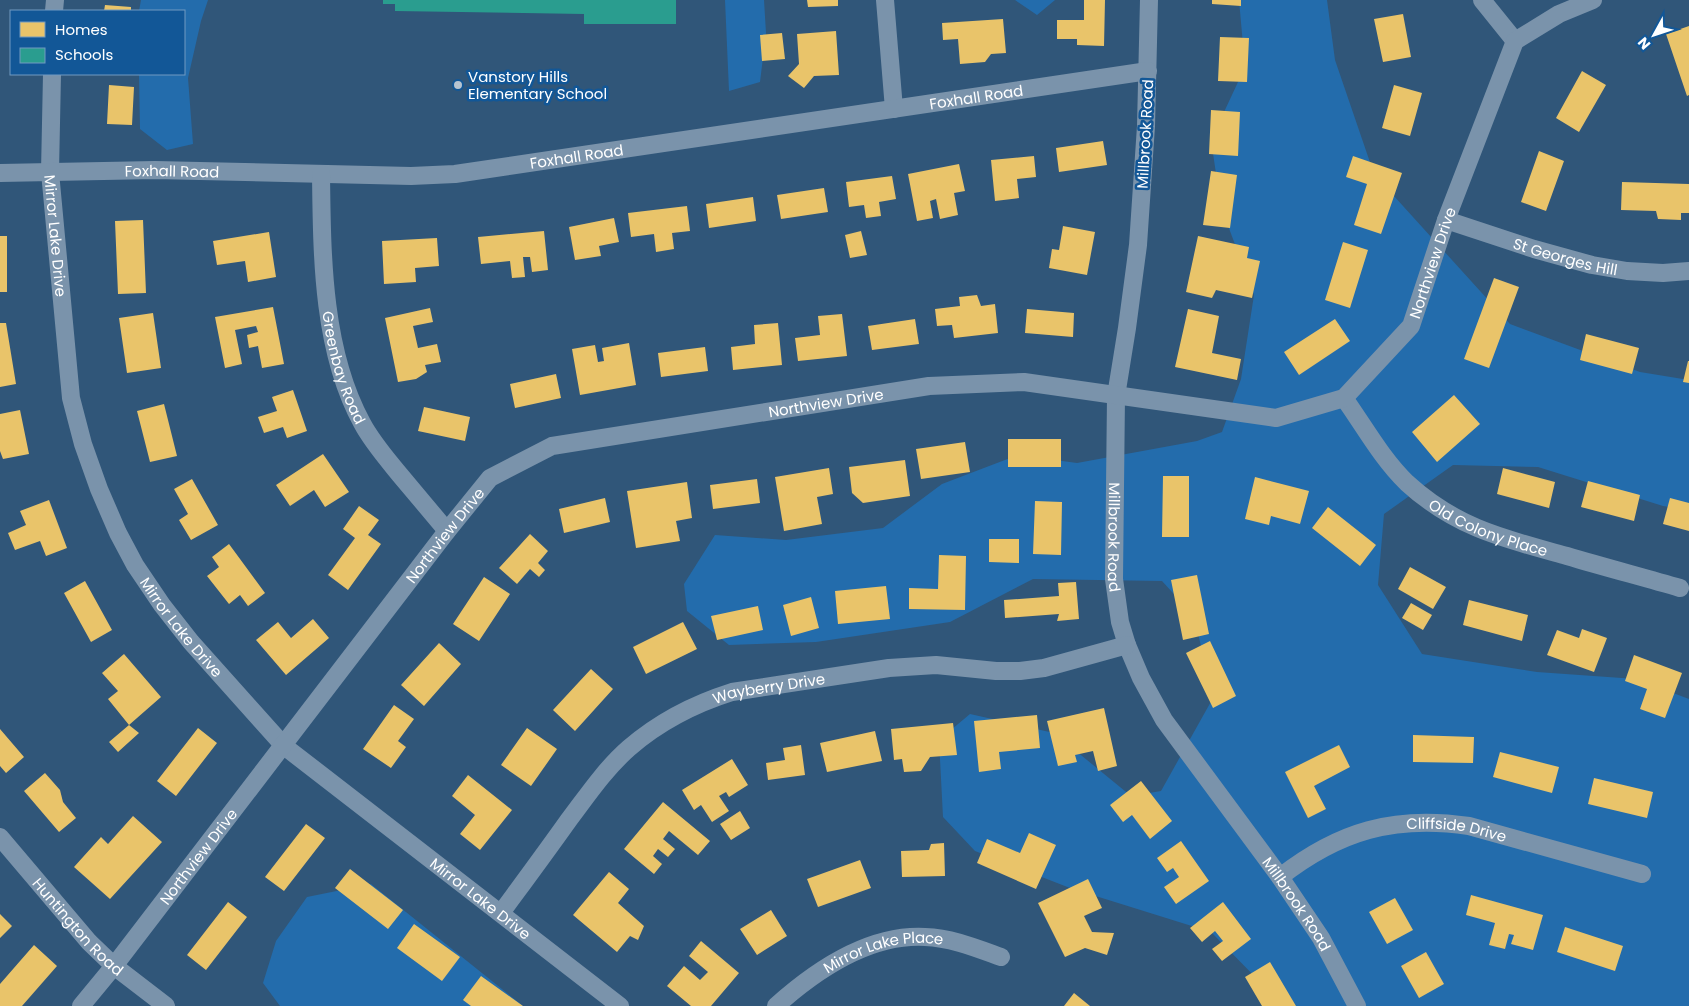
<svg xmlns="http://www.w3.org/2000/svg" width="1689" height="1006" font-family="Poppins,sans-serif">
<rect width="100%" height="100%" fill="#305679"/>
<path fill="#236cac" d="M141 0H208L201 21 188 78 193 144 167 150 140 129 139 74H184V11H139Z
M725 0H764L766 33 760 82 729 91Z
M1015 0H1055L1037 15Z
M1239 0H1327L1335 60 1374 174 1510 324 1640 372 1689 380V510L1663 506 1538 467 1453 465 1384 514 1378 585 1422 654 1537 672 1636 679 1689 699V1006H1281L1267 989 1211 932 1070 888 975 851 943 817 939 740 970 714 1054 733 1131 796 1161 791 1213 698 1194 616 1162 581 1033 579 950 622 816 642 729 645 687 611 684 584 715 535 786 540 883 528 942 484 1018 455 1077 463 1197 441 1222 432 1241 379 1254 295 1221 207 1211 140 1245 67Z
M371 884 523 1006H280L263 983 276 941 307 897Z"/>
<path fill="#e9c46a" d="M807 0H838V6L808 7Z
M1084 0H1105L1104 46 1077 45V39H1057V20H1084Z
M1212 0H1241V6L1212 4Z
M105 5 131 7V11H104Z
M1403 14 1411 57 1383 62 1374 19Z
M1003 19 1006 53 991 54 985 62 960 64 958 39 943 40 942 23Z
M1689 26V95L1687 96 1666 34Z
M836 31 839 75 814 76 804 88 788 76 799 64 797 34Z
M782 33 785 59 762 61 760 35Z
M1220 37 1249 38 1247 82 1218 81Z
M1582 71 1606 85 1579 132 1556 118Z
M109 85 134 87 132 125 107 124Z
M1394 85 1422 93 1410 136 1382 128Z
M1211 110 1240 112 1238 156 1209 154Z
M1103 141 1107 165 1059 172 1056 148Z
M1539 151 1564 161 1546 211 1521 202Z
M1034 156 1036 177 1017 179 1019 198 995 201 991 160Z
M1353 156 1402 173 1381 234 1354 225 1367 184 1346 177Z
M959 164 965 191 954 193 958 215 940 219 936 199 930 201 933 218 917 221 908 174Z
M1211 171 1237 175 1230 228 1203 225Z
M892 176 896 199 879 202 881 216 866 218 864 205 849 207 846 182Z
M1622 182 1689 184V213H1681V220L1658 219 1656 211 1621 210Z
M824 188 828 212 781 219 777 195Z
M753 197 756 221 709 228 706 204Z
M687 206 690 231 672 233 674 249 656 252 654 234 631 237 628 213Z
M614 218 619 242 599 246 601 256 575 260 569 227Z
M143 220 146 293 118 294 115 221Z
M1063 226 1095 232 1087 275 1049 268 1052 249 1059 250Z
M544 231 548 270 532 272 530 257H523L525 277 512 278 510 261 481 264 478 237Z
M861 231 867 255 850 258 845 235Z
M269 232 276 277 248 282 245 261 217 265 213 241Z
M0 236H7V292H0Z
M1198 236 1249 247 1247 258 1260 261 1252 298 1216 290 1212 298 1186 292Z
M437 238 439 266 415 268 416 282 384 284 382 241Z
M1343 242 1368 250 1350 308 1325 300Z
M1494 278 1519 287 1489 368 1464 359Z
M977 295 981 306 995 304 998 333 954 338 952 325 937 326 935 309 960 306 959 297Z
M273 307 284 364 262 368 258 346 249 348 247 335 258 332 256 326 235 330 242 364 225 368 215 317Z
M430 308 433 322 413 326 418 348 437 344 441 362 425 365 427 372 416 379 398 382 385 318Z
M1027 309 1074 313 1073 337 1025 333Z
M1188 309 1219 316 1212 353 1241 359 1237 380 1175 367Z
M153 313 161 368 127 373 119 318Z
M842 314 847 356 798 361 795 338 820 335 818 316Z
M915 319 919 344 872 350 868 326Z
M1335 319 1350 341 1299 375 1284 352Z
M0 323H6L16 384 0 387Z
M778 323 782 365 733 370 731 347 755 344 754 325Z
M1586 334 1639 348 1632 374 1580 360Z
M629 343 636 385 580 395 572 349 595 345 598 362 604 361 602 348Z
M705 347 708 371 661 377 658 353Z
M1688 361H1689V383L1683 382Z
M556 374 561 398 515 408 510 384Z
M293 390 307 431 287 438 283 427 264 433 258 417 277 411 272 397Z
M1454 395 1480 424 1437 462 1412 432Z
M164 404 177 456 150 462 137 411Z
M424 407 470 417 465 441 418 431Z
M20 410 29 454 3 459 0 451V414Z
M1008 439H1061V467H1008Z
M965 442 970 472 921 479 916 449Z
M323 454 349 492 325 507 314 490 290 506 276 485Z
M905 460 910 496 863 503 852 493 849 467Z
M829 468 833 494 817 497 822 524 784 531 775 477Z
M1503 468 1555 482 1549 508 1497 494Z
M1163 476H1189V537H1162Z
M1255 477 1309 491 1300 524 1271 516 1269 525 1245 519Z
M192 479 218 525 191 540 179 520 188 514 174 489Z
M757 479 760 503 713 509 710 485Z
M1588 481 1640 495 1634 521 1581 507Z
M687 482 692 518 676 521 680 541 636 548 627 491Z
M605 498 610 522 564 533 559 509Z
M1670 498 1689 503V531L1663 524Z
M49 500 67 548 46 556 40 541 15 550 8 533 26 525 20 511Z
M1035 501 1062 502 1061 555 1033 554Z
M359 506 379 520 368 535 381 544 348 590 328 575 355 538 343 529Z
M1328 507 1376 545 1360 566 1312 528Z
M530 534 548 551 538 563 545 570 539 577 530 569 517 584 499 568Z
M989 539H1019V563L989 562Z
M229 544 265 593 248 606 240 595 229 604 207 576 219 567 212 557Z
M939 555 966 556 965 610 909 609V588L938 589Z
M1410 567 1446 587 1433 609 1398 589Z
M1197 575 1209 634 1183 640 1171 580Z
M484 577 510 594 479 641 453 624Z
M85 581 112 630 91 642 64 593Z
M1076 582 1079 619 1057 621 1059 614 1005 618 1004 600 1059 596 1058 583Z
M886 586 890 619 838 624 835 591Z
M811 597 819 628 791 636 783 605Z
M1469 600 1528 615 1522 641 1463 625Z
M1411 603 1432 615 1423 630 1402 618Z
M758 606 763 630 717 640 711 616Z
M313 619 329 638 286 675 256 640 278 622 291 638Z
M683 622 697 649 646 674 633 647Z
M1582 629 1607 638 1594 672 1547 655 1557 630 1579 638Z
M1210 641 1236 696 1213 708 1186 653Z
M439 643 461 664 424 706 401 685Z
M124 654 161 697 129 725 108 699 118 691 102 673Z
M1634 655 1682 673 1665 718 1640 709 1647 689 1625 681Z
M591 669 613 689 575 731 553 710Z
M394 705 414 719 398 741 406 747 391 768 363 749Z
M1104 708 1117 766 1098 771 1093 751 1075 755 1077 762 1058 766 1047 721Z
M1037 715 1040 748 999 752 1001 769 979 772 974 721Z
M953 723 957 755 930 757 921 771 904 772 902 759 894 760 891 729Z
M129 725 139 733 118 752 109 742Z
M198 728 217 743 176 796 157 781Z
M527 728 557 749 531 786 501 765Z
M0 729 24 757 6 773 0 766Z
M875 731 882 761 827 772 820 743Z
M1413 735 1474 737 1473 763 1413 762Z
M801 745 805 775 768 780 766 763 785 760 783 748Z
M1339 745 1350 767 1314 786 1326 809 1308 818 1285 772Z
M1500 752 1559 767 1552 793 1493 777Z
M732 759 748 785 729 797 726 792 719 796 729 811 712 822 701 805 694 810 682 790Z
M45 773 60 790 63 802 76 818 59 832 24 791Z
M468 775 512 810 480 850 460 834 475 815 452 796Z
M1594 778 1653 792 1647 818 1588 804Z
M1141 781 1172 821 1150 839 1132 815 1123 822 1110 805Z
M663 802 710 841 698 855 669 831 663 839 675 849 668 857 658 849 653 856 662 864 654 874 624 849Z
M740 811 750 828 731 840 720 824Z
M133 816 162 842 110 899 74 867 101 837 108 844Z
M306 824 325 838 284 891 265 877Z
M1029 833 1056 845 1036 889 977 863 987 839 1020 853Z
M1181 841 1209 881 1176 904 1164 887 1179 877 1173 868 1167 872 1157 858Z
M944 843 945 876 902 877 901 851 929 850 931 844Z
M860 860 871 888 818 907 807 879Z
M350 869 403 910 388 929 335 888Z
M609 872 629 889 618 903 644 926 638 940 630 936 617 952 573 915Z
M1088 879 1102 908 1084 916 1092 932 1114 933 1107 955 1085 948 1065 957 1038 903Z
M1471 895 1543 915 1533 950 1511 944 1514 935 1509 934 1505 949 1489 945 1495 923 1466 915Z
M1395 898 1413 930 1387 944 1369 912Z
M228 902 247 917 206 970 187 955Z
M1223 902 1251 939 1222 961 1212 949 1223 941 1215 931 1202 942 1190 928Z
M771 910 787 936 757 955 740 929Z
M0 914 12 926 0 938Z
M414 924 460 957 442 981 397 948Z
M1565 927 1623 946 1615 971 1557 952Z
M701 941 739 973 711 1006H691L667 986 684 966 700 980 708 972 689 956Z
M34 945 57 966 22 1006H0V984Z
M1426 952 1444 984 1419 998 1401 966Z
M1270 962 1296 1006H1262L1245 977Z
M481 976 523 1006H471L463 1000Z
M1074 993 1090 1006H1064Z"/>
<path fill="#2a9d8f" d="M383 0H676V24H584V14L395 11V4H383Z"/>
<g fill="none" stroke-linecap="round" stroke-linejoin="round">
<g stroke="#7a93ab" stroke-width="18">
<path d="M885 0 894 109"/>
<path id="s1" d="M1149 0 1146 126 1138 245 1127 328 1116 396 1114 579 1120 622 1127 645 1141 678 1164 720 1280 877 1321 938 1357 1006"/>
<path d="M1482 0 1515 41"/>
<path d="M54 11 55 0"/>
<path id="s2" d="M52 74 50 172 71 398 83 444 99 489 118 533 135 565 162 605 191 642 284 746 620 1006"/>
<path id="s3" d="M0 173 155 170 411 176 455 174 1148 71"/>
<path id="s4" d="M321 174C322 255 322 350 362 423 372 442 387 459 400 475 416 494 431 512 447 531"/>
<path id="s5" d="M1446 220 1534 249 1592 265 1627 271 1663 273 1689 271"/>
<path id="s6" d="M1344 398C1364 426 1382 459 1407 483 1456 528 1505 539 1567 556 1604 567 1642 577 1680 588"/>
<path id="s7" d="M0 837 89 942 114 966 166 1006"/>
<path id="s8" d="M1280 877C1339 831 1394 815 1469 826L1642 874"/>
<path id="s9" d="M501 913C523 883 546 852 568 821 587 796 605 769 629 748 659 722 694 704 732 692L889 668 936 665 996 671H1020L1044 668 1127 645"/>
<path id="s10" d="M81 1006 114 966 447 531 490 478 552 446 929 386 1024 382 1276 418 1344 398 1411 326 1446 220 1515 41 1559 14 1593 0"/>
<path id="s11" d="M776 1006C815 971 869 934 925 937 952 938 976 948 1001 957"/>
</g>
</g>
<circle fill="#b7c4d0" stroke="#125797" stroke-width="2" cx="458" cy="85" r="5"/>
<g text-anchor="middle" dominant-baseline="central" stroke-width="5" stroke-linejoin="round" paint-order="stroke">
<g font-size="15" fill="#fff" stroke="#125797" text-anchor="start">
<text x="468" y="76">Vanstory Hills<tspan x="468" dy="17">Elementary School</tspan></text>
</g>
<g font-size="15" fill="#fff" stroke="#125797">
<text stroke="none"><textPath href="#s3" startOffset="982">Foxhall Road</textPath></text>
<text transform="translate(1145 134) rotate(-87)">Millbrook Road</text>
<text stroke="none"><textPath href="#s3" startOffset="578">Foxhall Road</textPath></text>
<text stroke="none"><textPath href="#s3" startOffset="172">Foxhall Road</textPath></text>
<text stroke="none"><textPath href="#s2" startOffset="162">Mirror Lake Drive</textPath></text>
<text stroke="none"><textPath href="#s5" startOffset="125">St Georges Hill</textPath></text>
<text stroke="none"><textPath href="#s10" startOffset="1705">Northview Drive</textPath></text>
<text stroke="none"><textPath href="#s4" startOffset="196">Greenbay Road</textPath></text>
<text stroke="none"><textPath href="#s10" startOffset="1015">Northview Drive</textPath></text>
<text stroke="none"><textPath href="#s6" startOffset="200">Old Colony Place</textPath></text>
<text stroke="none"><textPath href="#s10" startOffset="595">Northview Drive</textPath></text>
<text stroke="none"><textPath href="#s1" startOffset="539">Millbrook Road</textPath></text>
<text stroke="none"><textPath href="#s2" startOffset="582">Mirror Lake Drive</textPath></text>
<text stroke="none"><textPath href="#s9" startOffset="364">Wayberry Drive</textPath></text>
<text stroke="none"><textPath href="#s8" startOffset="190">Cliffside Drive</textPath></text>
<text stroke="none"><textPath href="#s10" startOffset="190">Northview Drive</textPath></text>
<text stroke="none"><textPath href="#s2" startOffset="988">Mirror Lake Drive</textPath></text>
<text stroke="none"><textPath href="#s1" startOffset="959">Millbrook Road</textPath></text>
<text stroke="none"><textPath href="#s7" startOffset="119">Huntington Road</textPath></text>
<text stroke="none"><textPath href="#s11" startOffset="124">Mirror Lake Place</textPath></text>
</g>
</g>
<rect x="10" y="10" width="175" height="65" fill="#125797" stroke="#719ac1"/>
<rect x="20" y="22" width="25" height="15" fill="#e9c46a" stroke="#719ac1"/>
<text x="55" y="35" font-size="15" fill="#ffffff">Homes</text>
<rect x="20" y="48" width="25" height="15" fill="#2a9d8f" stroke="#719ac1"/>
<text x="55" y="60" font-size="15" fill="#ffffff">Schools</text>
<g transform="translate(1654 35) rotate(230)" stroke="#125797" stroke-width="4" paint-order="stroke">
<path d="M0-4L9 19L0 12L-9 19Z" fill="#ffffff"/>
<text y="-8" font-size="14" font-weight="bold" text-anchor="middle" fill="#ffffff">N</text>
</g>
</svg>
